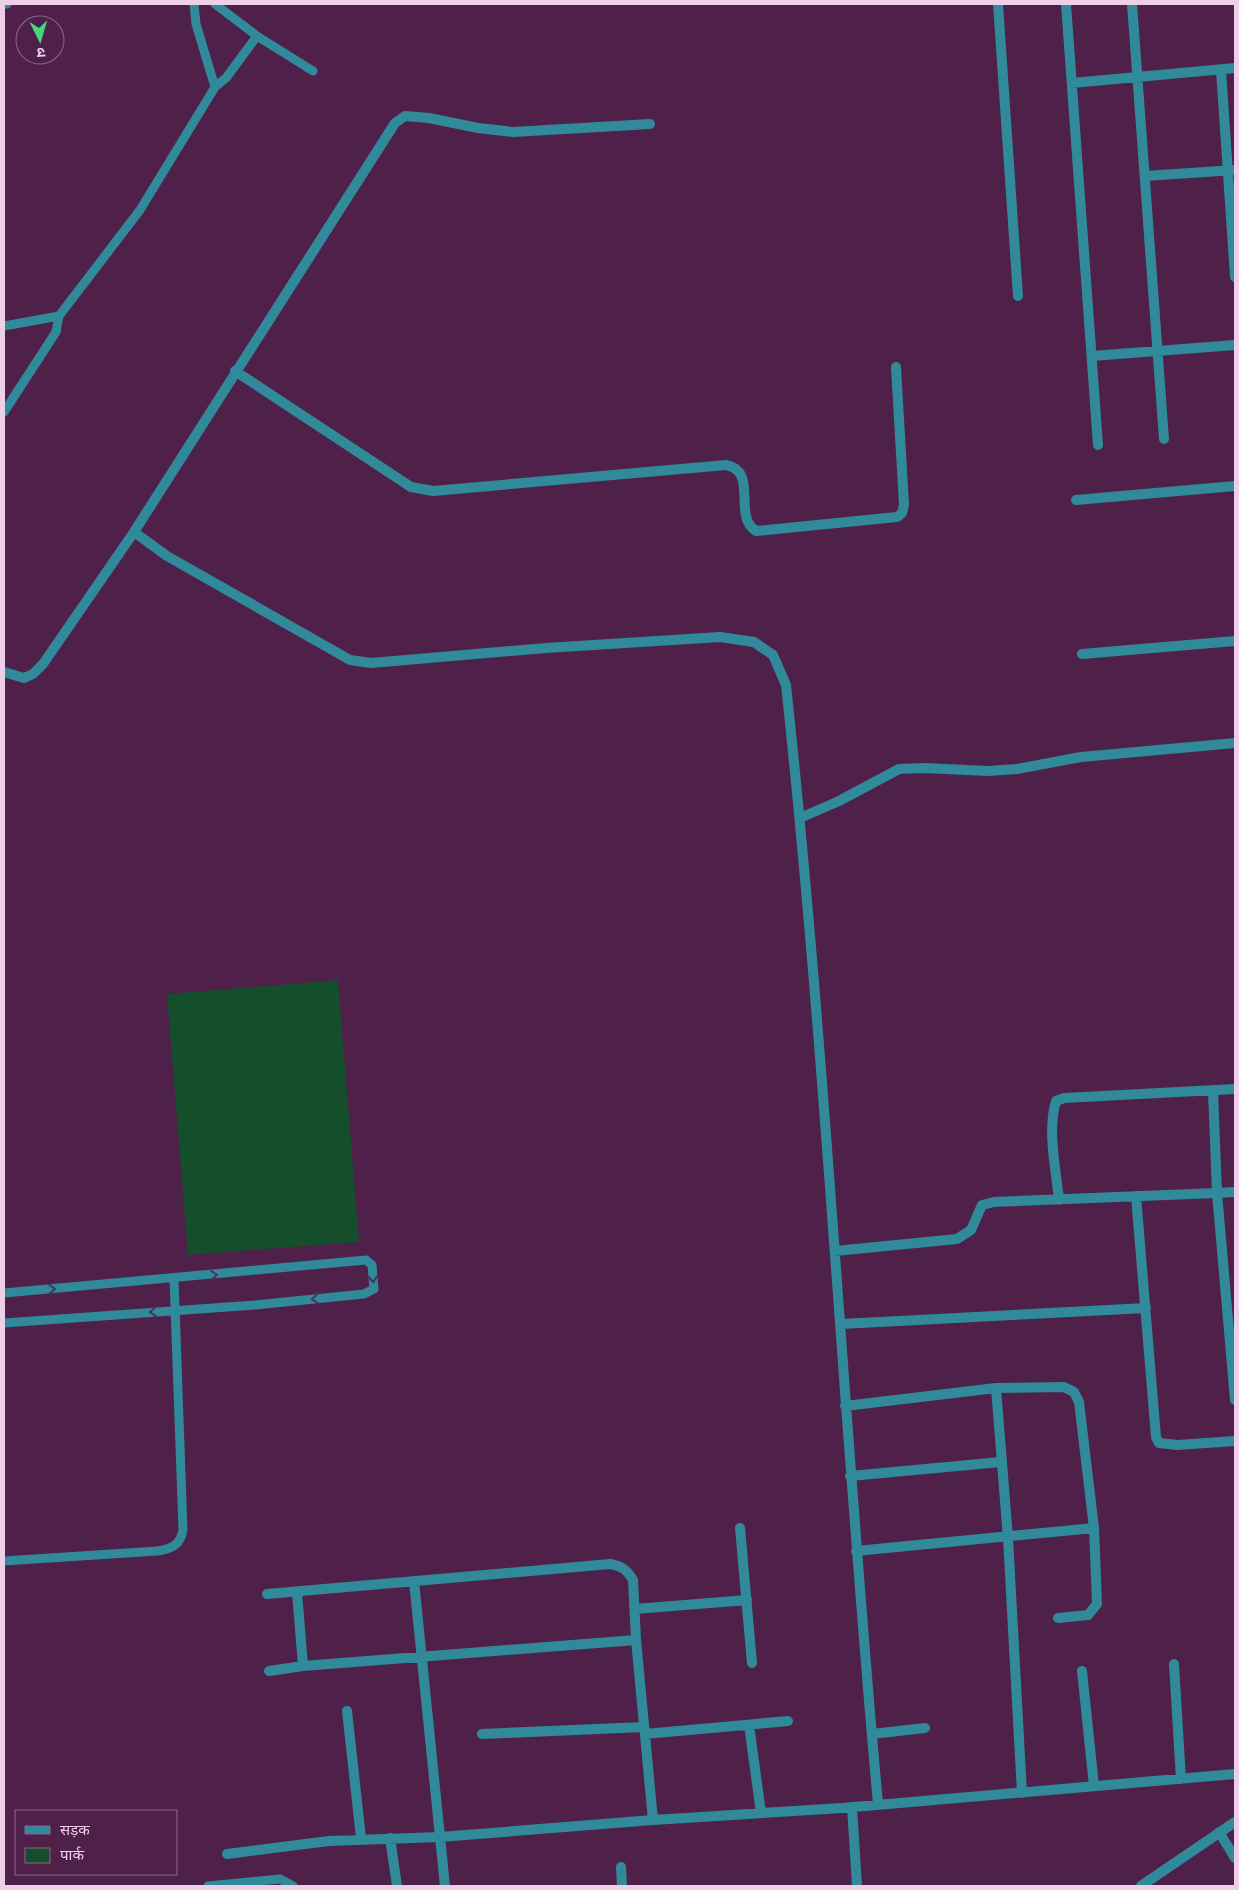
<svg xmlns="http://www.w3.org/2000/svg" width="1239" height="1890" font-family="'Nunito Sans','Noto Sans Devanagari',sans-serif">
<rect width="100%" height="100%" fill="#4f204a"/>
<path fill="#154e2a" d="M338 980 359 1242 188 1255 167 994Z"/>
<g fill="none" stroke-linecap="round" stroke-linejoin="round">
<path stroke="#318a9a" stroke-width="9" d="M4 4H7
M194 4 196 24 215 87
M215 4 257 36 313 71
M4 326 59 316
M4 412 56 332 59 316 140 210 215 87 226 78 257 36
M4 1293 366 1260 372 1265 374 1289 364 1294 255 1305 4 1323
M4 1561 157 1551C172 1549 180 1545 183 1530L174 1279
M208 1886 280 1879 293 1886"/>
<path stroke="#318a9a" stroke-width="10" d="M998 4 1018 296
M1066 4 1098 445
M1132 4 1164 439
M1221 70 1235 277
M1072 83 1235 68
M1145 176 1235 170
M1092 356 1235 345
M235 371 411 487 433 491 726 465C759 471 732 516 756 531L897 517 902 513 904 505 896 367
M1076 500 1235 486
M134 532 167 556 350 660 371 663 546 648 720 637 754 642 773 655 786 685C826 1057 844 1432 878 1804
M1082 654 1235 641
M4 672 24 678 33 674 43 664 134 532 395 123 405 116 429 118 478 128 513 132 650 124
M800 818 839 801 899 769 923 768 988 771 1017 769 1081 757 1235 743
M1235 1192 1217 1193 1235 1400
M1136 1196 1156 1437 1159 1443 1177 1445 1235 1441
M1059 1200C1056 1169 1047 1131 1056 1101L1064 1098 1235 1089
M835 1251 957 1239 971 1230 982 1205 994 1202 1217 1193 1213 1091
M841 1324 1146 1308
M996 1388 1008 1538 1022 1793
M845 1406 996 1388 1064 1387 1074 1392 1079 1402 1094 1528 1097 1604 1088 1615 1058 1618
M850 1476 1001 1462
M740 1528 752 1663
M856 1551 1094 1528
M414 1581 445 1886
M297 1592 303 1666
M267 1594 610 1564C622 1566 627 1570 633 1580L636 1640 653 1820
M635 1609 747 1600
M1174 1664 1181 1779
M269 1671 303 1666 636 1640
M1082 1671 1094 1786
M347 1711 361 1838
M749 1725 761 1813
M482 1734 644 1727
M645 1734 788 1721
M872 1734 925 1728
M852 1807 857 1886
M1219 1832 1235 1858
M390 1838 397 1886
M227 1854 329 1841 440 1837 653 1820 842 1808 1235 1774
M621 1867 622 1886
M1141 1886 1235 1822"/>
</g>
<defs><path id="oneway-chevron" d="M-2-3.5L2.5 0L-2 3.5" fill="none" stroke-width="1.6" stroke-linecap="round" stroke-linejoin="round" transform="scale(1.25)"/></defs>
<g stroke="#49355a">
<use href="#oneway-chevron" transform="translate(214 1275) rotate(-5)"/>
<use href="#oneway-chevron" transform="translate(373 1279) rotate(87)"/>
<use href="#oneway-chevron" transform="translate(52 1289) rotate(-5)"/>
<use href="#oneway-chevron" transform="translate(315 1299) rotate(174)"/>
<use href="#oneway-chevron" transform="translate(153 1312) rotate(176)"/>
</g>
<rect width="1239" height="1890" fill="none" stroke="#edd0e8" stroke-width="10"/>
<rect x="15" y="1810" width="162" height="65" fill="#4f204a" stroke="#8e6689"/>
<rect x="25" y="1826" width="25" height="8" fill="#318a9a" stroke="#8e6689"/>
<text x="60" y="1835" font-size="15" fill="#edd0e8">सड़क</text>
<rect x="25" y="1848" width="25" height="15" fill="#154e2a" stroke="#8e6689"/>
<text x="60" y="1860" font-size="15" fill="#edd0e8">पार्क</text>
<g transform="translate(40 40) rotate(175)"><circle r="24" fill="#4f204a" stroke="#8e6689"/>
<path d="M0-4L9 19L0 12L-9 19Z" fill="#45d77a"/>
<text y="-8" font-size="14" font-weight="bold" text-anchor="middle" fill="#edd0e8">उ</text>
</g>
</svg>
